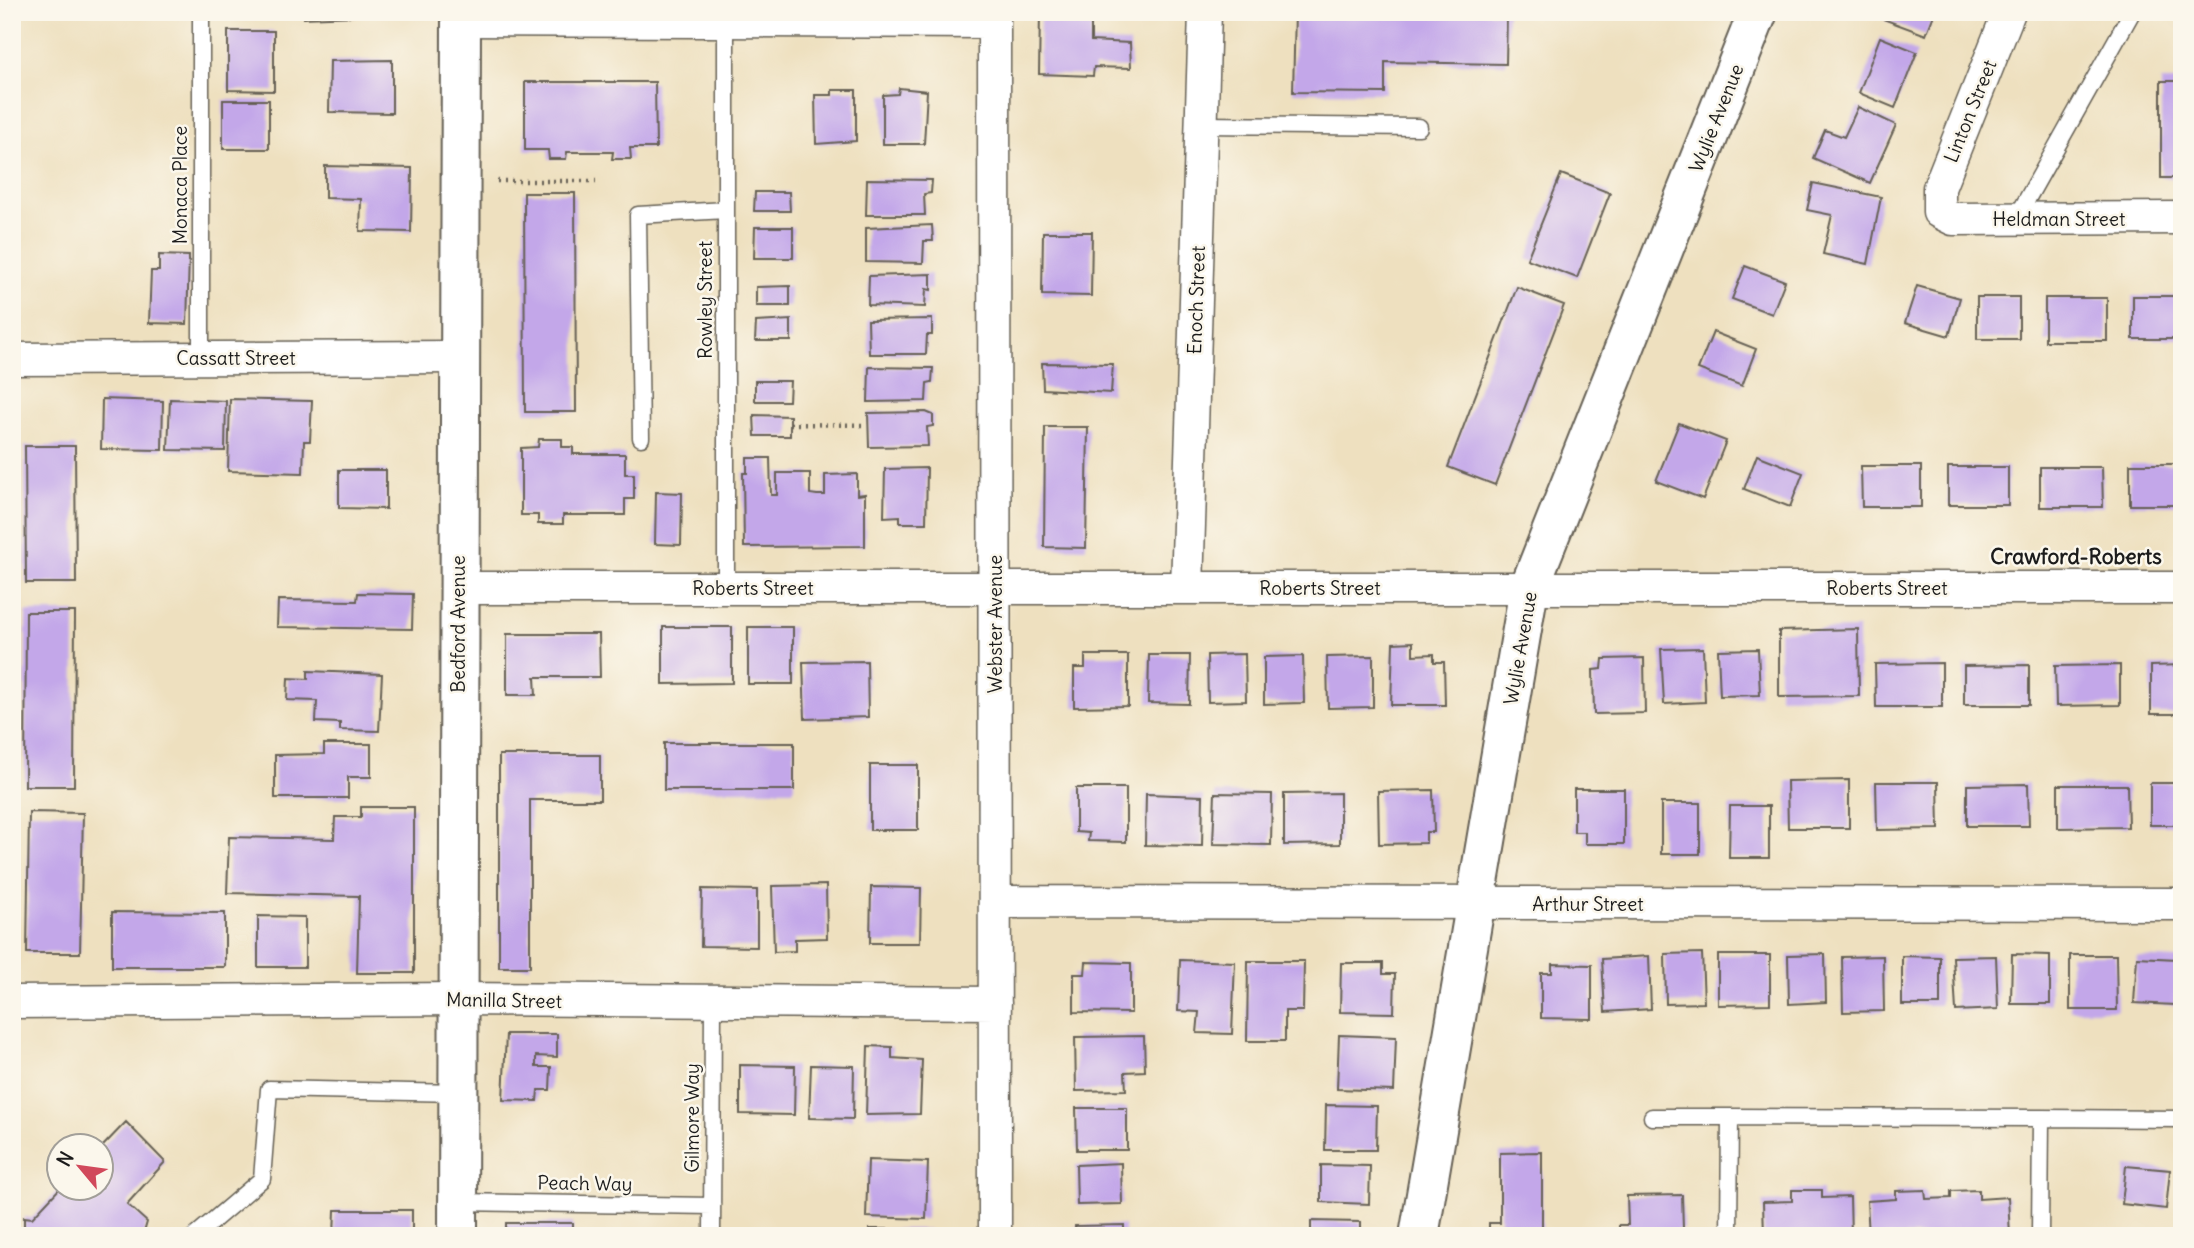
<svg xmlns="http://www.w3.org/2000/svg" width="2194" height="1248" font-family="Delius,sans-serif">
<rect width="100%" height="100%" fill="#fbf7ec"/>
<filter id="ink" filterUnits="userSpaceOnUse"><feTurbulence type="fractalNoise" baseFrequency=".0143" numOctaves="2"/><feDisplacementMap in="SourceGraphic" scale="14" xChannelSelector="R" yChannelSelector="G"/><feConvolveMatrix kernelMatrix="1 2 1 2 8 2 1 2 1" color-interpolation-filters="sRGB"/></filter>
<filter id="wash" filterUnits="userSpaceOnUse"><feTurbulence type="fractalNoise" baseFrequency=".00686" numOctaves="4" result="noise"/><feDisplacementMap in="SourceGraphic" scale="28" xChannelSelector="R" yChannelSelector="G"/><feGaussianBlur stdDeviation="1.57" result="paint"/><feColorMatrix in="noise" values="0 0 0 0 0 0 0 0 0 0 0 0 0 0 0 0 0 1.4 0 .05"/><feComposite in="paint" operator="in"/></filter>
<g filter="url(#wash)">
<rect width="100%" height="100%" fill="#eee0bf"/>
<g id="blocks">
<path fill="#c3a7e9" d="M304 12H354V16L304 18Z
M1040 12H1091V41L1130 43 1131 68 1094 67 1093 76 1039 74Z
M1295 12H1507L1506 64 1385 62V93L1293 92Z
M1886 12H1935L1926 35 1883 19Z
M228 31H274V91L228 90Z
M1880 37 1917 52 1895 108 1859 93Z
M392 60V113L329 112 330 61Z
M2161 81H2182V178H2161Z
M525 82H655L656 148H630L631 159H612L613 152H567L566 159H549L548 150H525Z
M899 88 927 91 924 144H883V95L898 94Z
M832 90H856V141L816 144 815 95H832Z
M223 100H269V149H223Z
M1858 107 1896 125 1870 183 1813 158 1825 130 1844 137Z
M325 166 412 168 411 232 360 231 361 199 325 198Z
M1561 174 1610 193 1577 278 1527 259Z
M867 179 932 180 931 193 924 194 925 215H866Z
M1813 183 1881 197 1868 264 1823 254 1832 215 1807 210Z
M755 192H789L790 211H754Z
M524 193H575L576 412H525Z
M932 225 933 241H924L923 263 866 262V228Z
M755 227H793V258H754Z
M1043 232H1092L1091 296 1042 295Z
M159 255 189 256 187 324 149 323 151 271H159Z
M1745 266 1785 281 1772 314 1732 299Z
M931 274V290L926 289 925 307 868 305 869 276Z
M790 286V306H756V287Z
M1917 286 1960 298 1949 336 1905 323Z
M1517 287 1564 305 1495 485 1448 467Z
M2133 296H2182V339H2133Z
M1977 297H2019V339H1977Z
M2045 298H2107V341H2045Z
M932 319V335H927L926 354H869L868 320Z
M791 320V341H755L756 322Z
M1713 332 1756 349 1742 386 1698 369Z
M1042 363 1113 364 1111 393 1043 389Z
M869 367 933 368 932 382 927 383 926 401 868 402Z
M755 381H790L789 401H755Z
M102 399 163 401 162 450 101 449Z
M170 399 226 401 225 451 168 450Z
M230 399 312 401 310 441H304L303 473 228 471Z
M926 412 933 415V426L927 427 928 446 869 447 868 413Z
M754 415 790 416V436H755Z
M1679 423 1726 441 1703 499 1656 481Z
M1045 427H1088L1086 548 1044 547Z
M539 439H562V447H573V454H625V474H634V499H625V515H563V524H538V515H521V448L538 447Z
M25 446H75L76 583H26Z
M1757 455 1803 473 1790 507 1744 489Z
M747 458H770L771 495H777V473H810V494L817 495H825V475L857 474V495L865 494V546L744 547 743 473H747Z
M2130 464H2182V505H2130Z
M1861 466H1921V507H1862Z
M1948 467H2008V505H1948Z
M2040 467H2102L2103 507H2040Z
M927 468 926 523H900V516L884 517 885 469Z
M339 470H386V509L339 508Z
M656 492 682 493 681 545 655 544Z
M358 593 413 594 412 629 277 627 278 600 357 601Z
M26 612H75L74 786H25Z
M663 627H732V683L663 684Z
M748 627H793V684H748Z
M1858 629 1859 696 1779 697V631Z
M507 634H599L600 677H535L536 695H507Z
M1413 642V655L1434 654V662H1444L1445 705H1391L1393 643Z
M1703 648 1705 702 1664 704 1661 649Z
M1758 649 1760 695 1720 696 1718 650Z
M1245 654 1246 701 1208 702 1207 655Z
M1085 655H1128V706L1074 707V668H1085Z
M1149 655H1190L1189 704 1148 703Z
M1303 656 1304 703 1264 704V657Z
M1373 656V707L1328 708 1327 657Z
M1644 658 1645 713 1594 714 1593 670 1602 669 1603 659Z
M867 661 868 717 805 719 803 662Z
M1942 663V707H1876L1875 664Z
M2029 665V705H1964V666Z
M2120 665V705L2056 706 2055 666Z
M2182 665V714H2151V666Z
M308 671 382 674 379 731 340 730V723L316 722 317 701 287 700 288 678 308 679Z
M664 743H794V790H664Z
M324 744H371V777H348V798H275V755L324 754Z
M499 755H600V800H530V967H499Z
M870 765H918V830H870Z
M1849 780V828H1788L1787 781Z
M1876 782H1938L1939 829 1877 830Z
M2150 783H2182V825H2150Z
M2028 784 2029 826H1967V785Z
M2058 785H2127L2128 827 2058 828Z
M1076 788H1126V842L1088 841 1089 833 1076 832Z
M1574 789H1624V844H1585V832H1574Z
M1433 790 1434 832H1426V843L1379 844 1378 791Z
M1215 793 1272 794 1271 845 1213 844Z
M1340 793V844L1284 845V794Z
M1146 794 1203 796 1202 846 1145 845Z
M1661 803H1700V854H1661Z
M1730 806H1769V858H1729Z
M361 807H414V973H357L359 896 227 893 229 837 334 839 335 817H361Z
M29 812 83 813 80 953H27Z
M826 885 827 938 795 939V951L774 952 772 886Z
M871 887 921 888 920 943H870Z
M702 889 757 890V947L701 946Z
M112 912 225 913V967H112Z
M258 916 305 917V967H258Z
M1702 953 1704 1003 1666 1004 1665 954Z
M1825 954 1826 1002 1789 1004 1788 955Z
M2012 954 2050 955V1004H2011Z
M1718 955H1770V1004L1718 1005Z
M2070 955H2116L2117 1010H2070Z
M1649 956 1651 1009 1605 1012 1602 959Z
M1883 956 1884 1011 1843 1012 1842 957Z
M1902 956 1940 957V1005H1902Z
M1996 956 1998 1009 1956 1011 1953 957Z
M2137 957 2177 959 2175 1005 2134 1003Z
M1180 960 1235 962 1232 1034 1197 1033 1199 1012 1178 1011Z
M1248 961H1304L1303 1011H1285V1041H1247Z
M1086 962 1131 963V1013L1074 1012V974H1085Z
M1341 963H1383V974H1395L1394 1013 1340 1012Z
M1552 964 1592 965V1019L1541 1018V973H1552Z
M506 1034H557V1057L536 1056V1067H551L550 1090H538L537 1101 503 1100Z
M1339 1035 1396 1037 1394 1091 1337 1089Z
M1144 1036 1145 1071 1125 1072 1126 1090 1076 1091 1075 1037Z
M868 1046 892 1047V1058L922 1060 920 1114 866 1115Z
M740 1065 795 1066 794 1115 740 1114Z
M811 1065 854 1066 853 1119 809 1118Z
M1326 1105 1377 1106 1376 1150H1325Z
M1076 1108H1127V1150H1077Z
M126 1122 165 1162 127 1204 147 1222 143 1236H24V1217L32 1218 60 1188H102V1147Z
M1542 1152V1236H1489V1223H1500V1153Z
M868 1160 928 1162 926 1219 866 1217Z
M1121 1163 1122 1204 1077 1205 1076 1165Z
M1321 1165 1370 1166 1369 1204 1321 1202Z
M2126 1166 2170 1170 2166 1209 2122 1204Z
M1792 1190H1822V1198L1850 1197 1851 1236H1764L1763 1202 1792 1201Z
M1925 1190 1926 1199 1951 1198V1191L1979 1190V1199L2008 1197 2010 1236H1869L1867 1201 1896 1199V1191Z
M1682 1195 1683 1229H1678V1236H1619V1225H1628L1627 1196Z
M335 1210H412V1236H334Z
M1311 1221 1361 1222V1236H1311Z
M506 1223H573V1236H506Z
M1124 1225V1236H1075V1226Z
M869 1229H929V1236H869Z"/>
</g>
</g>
<g filter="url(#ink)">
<use href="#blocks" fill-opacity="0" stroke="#666155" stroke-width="2"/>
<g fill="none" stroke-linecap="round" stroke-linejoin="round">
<g stroke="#666155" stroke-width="19">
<path id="service" d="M726 15V588
M1202 125 1419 127
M2016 219 2132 12
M201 358V12
M641 438 638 215 726 210
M1652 1117H1730
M2041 1118 2182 1119
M458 1202 712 1206
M195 1236 262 1179 269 1089 458 1093
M712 1236 713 1001
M1729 1236 1730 1117 2041 1118 2040 1236"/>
</g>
<g stroke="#666155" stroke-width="35">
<path id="minor" d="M994 12 995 1236
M2009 12 1939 188V212L1953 219 2182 218
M461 20 994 22
M12 359 460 357
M458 588H2182
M1187 588 1205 12
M995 902 2182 904
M12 1002 458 999 995 1003"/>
</g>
<g stroke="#666155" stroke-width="42">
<path id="tertiary" d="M458 1236 461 12
M1419 1236 1529 588 1758 12"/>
</g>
<path stroke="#666155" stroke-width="4.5" stroke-dasharray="2 5" stroke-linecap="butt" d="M497 181H596
M790 424 867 425"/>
<use href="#service" stroke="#fff" stroke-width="16"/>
<use href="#minor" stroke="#fff" stroke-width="32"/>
<use href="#tertiary" stroke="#fff" stroke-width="38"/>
</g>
</g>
<g text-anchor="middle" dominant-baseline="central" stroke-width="5" stroke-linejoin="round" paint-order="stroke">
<g font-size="19" fill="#1c1c1c" stroke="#fbf7ec">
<text transform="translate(1970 111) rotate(-68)">Linton Street</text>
<text transform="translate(1716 118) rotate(-68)">Wylie Avenue</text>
<text transform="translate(180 185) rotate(-90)">Monaca Place</text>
<text x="2059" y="219">Heldman Street</text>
<text transform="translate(705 300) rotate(-90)">Rowley Street</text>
<text transform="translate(1196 300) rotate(-88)">Enoch Street</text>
<text x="236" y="358">Cassatt Street</text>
<text x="753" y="588">Roberts Street</text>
<text x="1320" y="588">Roberts Street</text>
<text x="1887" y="588">Roberts Street</text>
<text transform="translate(458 624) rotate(-90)">Bedford Avenue</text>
<text transform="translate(995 624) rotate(-90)">Webster Avenue</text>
<text transform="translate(1520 648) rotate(-80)">Wylie Avenue</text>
<text x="1588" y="904">Arthur Street</text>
<text transform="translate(504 1000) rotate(1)">Manilla Street</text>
<text transform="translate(692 1118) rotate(-90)">Gilmore Way</text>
<text transform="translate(585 1183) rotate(1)">Peach Way</text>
</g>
<g font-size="21" font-weight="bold" fill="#1c1c1c" stroke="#fbf7ec">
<text x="2076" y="556">Crawford-Roberts</text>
</g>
</g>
<rect width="2194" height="1248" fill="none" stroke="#fbf7ec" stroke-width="42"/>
<g transform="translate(80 1167) rotate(299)"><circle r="33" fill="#fbf7ec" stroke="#a29f99" stroke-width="2"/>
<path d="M0-5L12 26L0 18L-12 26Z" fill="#d1495b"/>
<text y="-10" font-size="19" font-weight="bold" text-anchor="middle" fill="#1c1c1c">N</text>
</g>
</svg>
